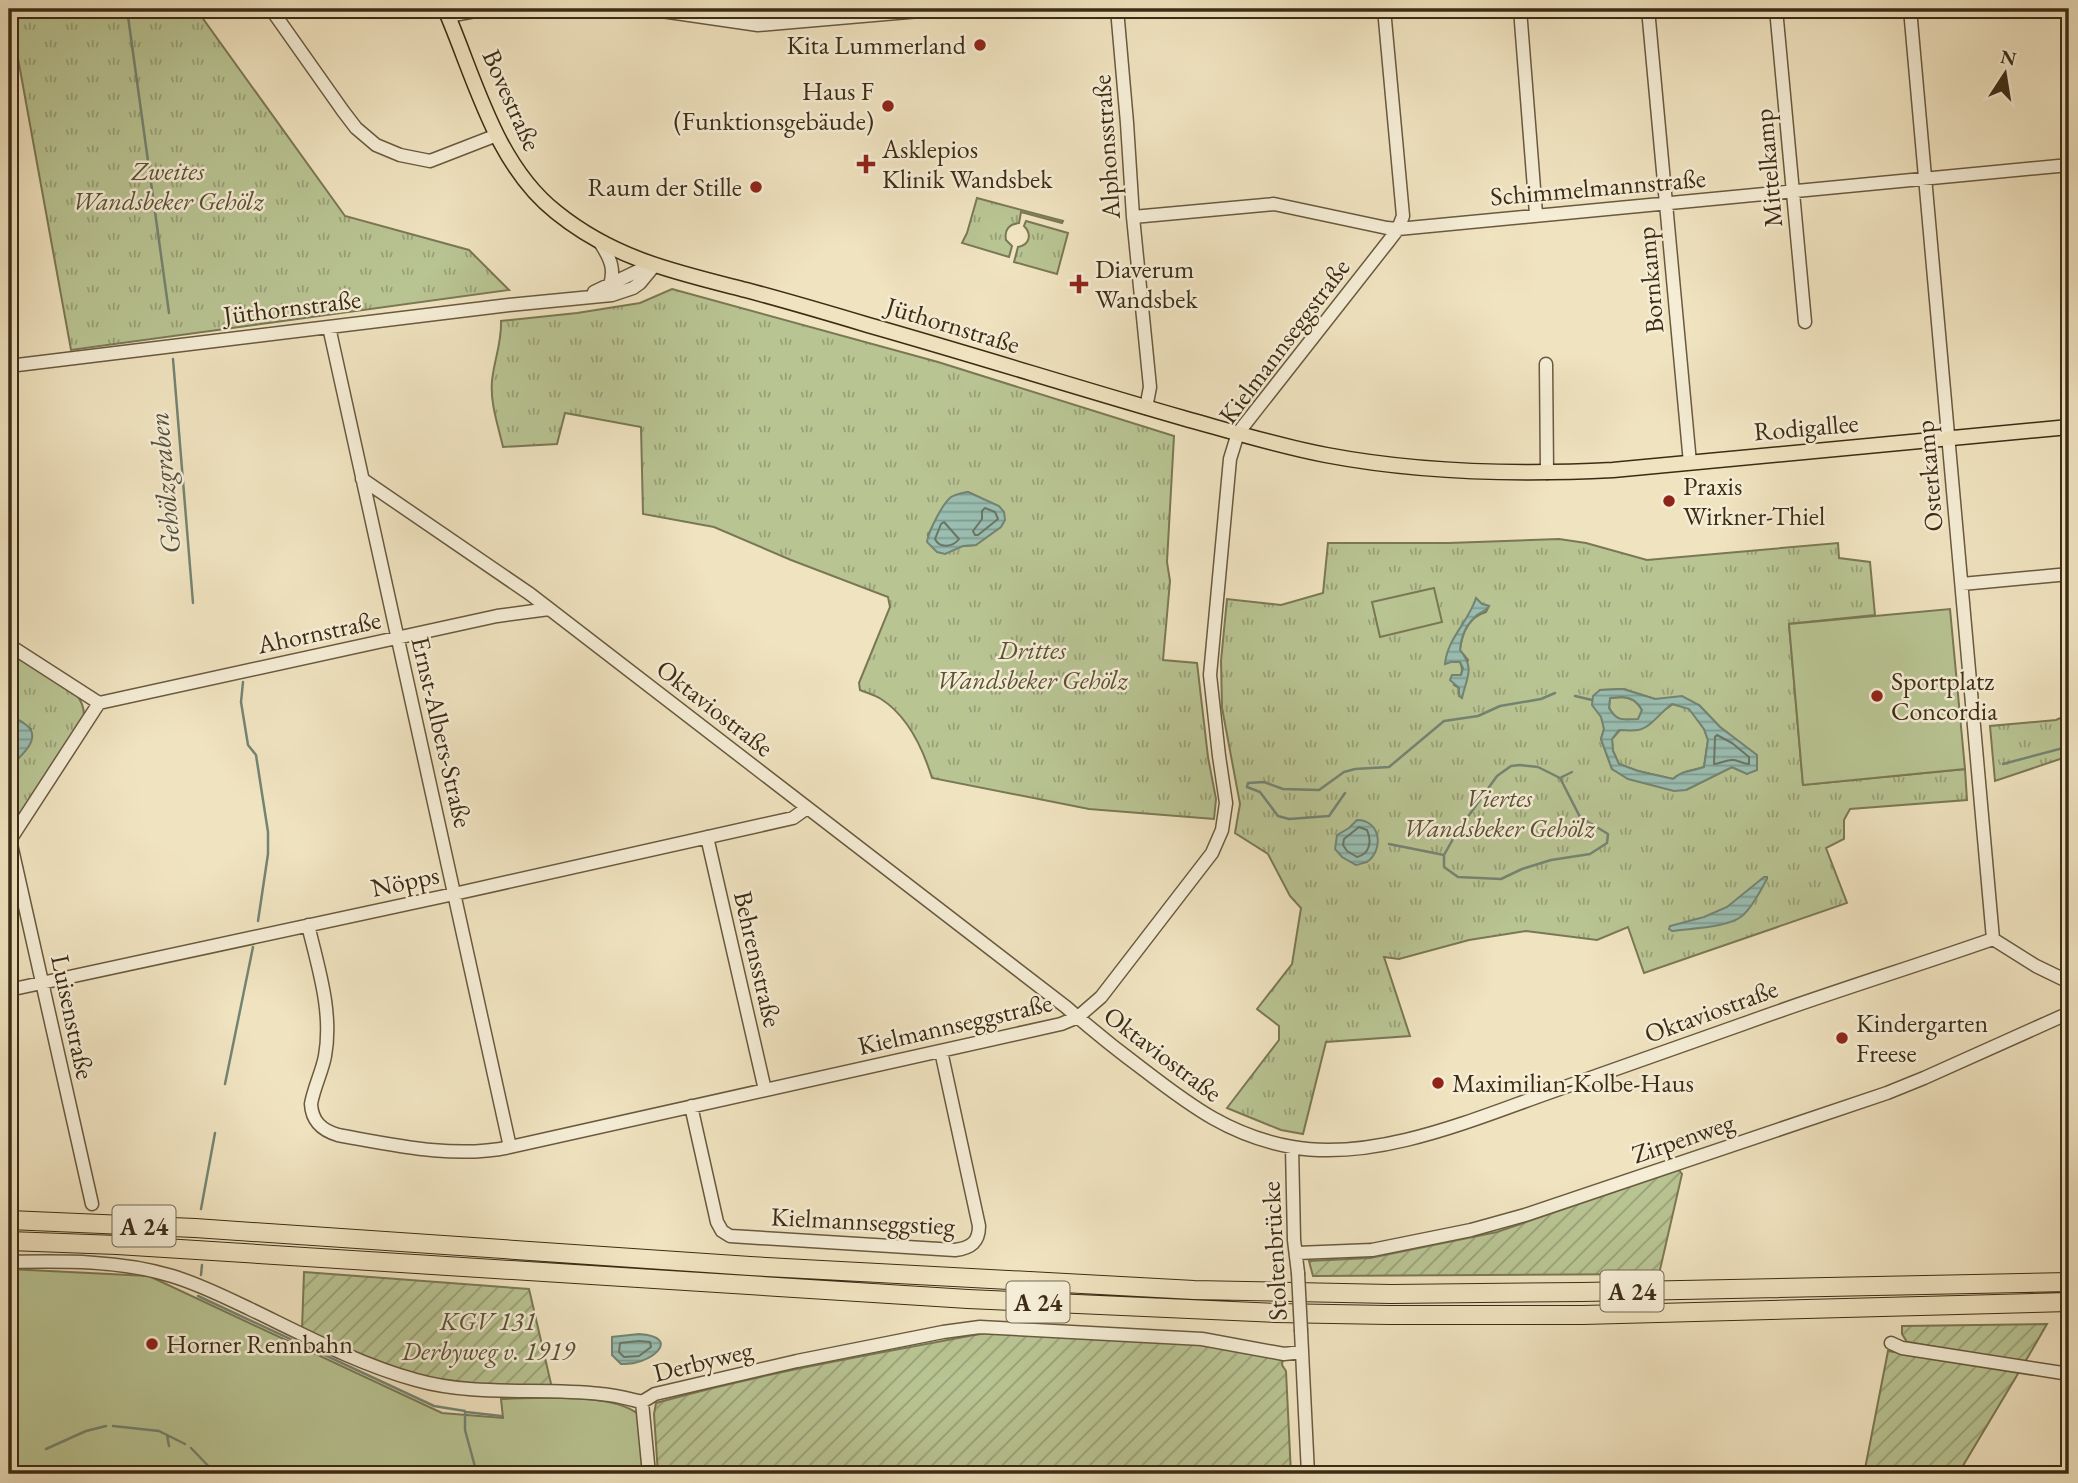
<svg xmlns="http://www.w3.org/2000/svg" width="2078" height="1483" font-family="'EB Garamond',serif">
<defs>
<pattern id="grass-tufts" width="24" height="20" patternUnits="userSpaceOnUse" patternTransform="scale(1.75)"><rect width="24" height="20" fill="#b9c493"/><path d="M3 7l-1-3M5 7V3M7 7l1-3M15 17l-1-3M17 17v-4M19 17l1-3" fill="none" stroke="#989f77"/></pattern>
<pattern id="garden-furrows" width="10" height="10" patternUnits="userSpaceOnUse" patternTransform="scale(1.75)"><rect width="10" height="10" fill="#b9c493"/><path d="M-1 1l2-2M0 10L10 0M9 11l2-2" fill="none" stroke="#989f77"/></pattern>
<pattern id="water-rules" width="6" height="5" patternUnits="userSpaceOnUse" patternTransform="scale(1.75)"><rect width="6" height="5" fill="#9abeb2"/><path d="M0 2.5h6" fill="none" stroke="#7f9b90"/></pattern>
</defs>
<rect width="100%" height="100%" fill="#f0e3c0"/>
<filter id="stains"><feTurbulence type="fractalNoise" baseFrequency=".00286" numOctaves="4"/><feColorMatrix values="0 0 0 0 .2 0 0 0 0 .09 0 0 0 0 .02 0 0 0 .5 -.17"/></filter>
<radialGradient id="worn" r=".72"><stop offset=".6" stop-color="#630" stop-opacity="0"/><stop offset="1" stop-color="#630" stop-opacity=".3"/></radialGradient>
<path fill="url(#grass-tufts)" stroke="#7a7854" stroke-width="2" fill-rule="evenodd" d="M9 9H196L345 216 469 250 509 290 71 350Z
M977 198 1063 221 1062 223 1021 212 1019 223C1009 224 1004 230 1006 240L1012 246 1009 257 962 243 967 233Z
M1026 221 1068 233 1057 274 1014 262 1018 247C1030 245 1032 234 1024 226Z
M672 289 938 362 1174 436 1167 562 1170 581 1163 660 1197 663 1208 757 1216 799 1214 819 1089 809 932 778C923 749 908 716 881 699 875 695 867 693 860 690L859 683 890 607 888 597 791 560 714 527 643 514 641 427 565 413 557 444 503 447C498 425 490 403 492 381 494 360 502 342 501 321L577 313 640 303ZM968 492 981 498 976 545 963 546 928 535C939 516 943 496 968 492Z
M1559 539 1586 543 1647 560 1838 543 1839 558 1870 562 1875 615 1789 624 1803 785 1965 769 1967 800 1850 809 1844 820V839L1826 848 1847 903 1644 973 1628 927 1597 940 1526 931 1469 940 1399 959 1384 957 1410 1036 1326 1042 1303 1134 1281 1130 1227 1108 1279 1040V1026L1257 1009 1292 964 1301 908 1290 896 1268 854 1235 833 1240 804 1222 708 1221 661 1227 599 1281 605 1323 593 1328 543H1449ZM1476 599 1482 604 1489 606 1486 612C1469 617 1462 633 1460 650L1468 660 1459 688 1454 685C1460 677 1465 672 1460 662H1451L1453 640 1473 609ZM1623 689 1655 699 1699 705 1720 727 1756 755 1747 774 1732 767 1686 790 1612 769 1601 739 1604 729 1600 690Z
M9 651 76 694C82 701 84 707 84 716L16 821 9 825V766L19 758 31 729 15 718 9 717Z
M1622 697C1632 698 1636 701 1642 710L1638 720C1623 719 1618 723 1609 708L1610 698Z
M1673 704 1689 708 1704 729 1708 740 1704 767C1692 771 1683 770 1673 779L1638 771 1619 764 1613 751 1612 739 1620 730C1656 731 1646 721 1673 704Z
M2069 714V756L1995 781 1990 726 2056 720Z"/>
<path fill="url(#garden-furrows)" stroke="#7a7854" stroke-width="2" d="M1679 1170 1682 1174 1659 1274 1313 1276 1309 1261 1370 1258 1497 1232Z
M304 1272 529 1289 552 1388 507 1389 409 1375 302 1330Z
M2047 1324 2025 1362 1907 1342 1902 1334V1326Z
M991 1332 1203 1343 1283 1358 1282 1365 1286 1371 1291 1474H658L654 1414 656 1403C766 1372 879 1353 991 1332Z
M1888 1351 2019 1372 1958 1474H1864Z"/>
<path fill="#b9c493" stroke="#7a7854" stroke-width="2" d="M1434 588 1442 622 1380 637 1372 602Z
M1950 609 1965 769 1803 785 1789 624Z
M9 1269 149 1276 442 1413 503 1418 501 1399C535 1398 614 1392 639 1415L644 1474H9Z"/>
<path fill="url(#water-rules)" stroke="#748473" stroke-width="2" fill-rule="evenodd" d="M968 492 999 506 1004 512 1005 520 1001 527 976 545 963 546 945 554 937 552 927 542C928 532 943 503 951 497 956 494 962 493 968 492Z
M1476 598 1482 604 1489 606C1485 613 1480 611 1475 617 1465 626 1461 636 1460 650 1475 669 1467 676 1462 698L1459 696V688L1450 680 1452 675H1461L1463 668 1460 662H1451L1445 664C1447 639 1469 621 1476 598Z
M1623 689 1655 699 1682 696 1699 705 1720 727 1757 755V770L1747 774 1732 767 1686 790 1674 791 1628 779 1612 769 1601 739 1604 729 1601 717 1592 705 1593 696 1600 690ZM1622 697C1632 698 1637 701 1642 710L1638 719C1623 719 1618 723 1609 708L1610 698ZM1672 704 1689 709 1704 729 1708 740 1704 767C1691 772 1683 770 1673 779L1638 771 1619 764 1613 751 1612 739 1619 730C1625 730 1632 731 1638 730 1651 728 1661 711 1672 704Z
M9 717C15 718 20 720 25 724 44 737 21 757 9 766Z
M1357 820C1381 820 1384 850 1367 862 1366 862 1358 865 1356 865L1342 857 1335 849 1337 835 1349 828Z
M1764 877H1767V879C1760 891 1753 907 1742 916 1727 928 1692 928 1672 931L1669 929 1670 926 1704 917 1727 907Z
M639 1334C684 1337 650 1366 621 1364L612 1355V1337Z"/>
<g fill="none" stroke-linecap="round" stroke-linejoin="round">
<path stroke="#6b7563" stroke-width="2" d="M985 508 995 512 998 519 978 535H975L973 531 982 519V511Z
M944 522 959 539C953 547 940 549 935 539L941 524Z
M1717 735 1732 743 1749 757V764C1743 764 1740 761 1734 760 1727 759 1720 764 1714 764L1715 737Z
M1359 827 1367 830C1372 841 1370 854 1357 857L1347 851 1343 845 1344 839Z
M639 1341 650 1342 651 1347 639 1356 624 1357 619 1352 620 1343Z"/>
<path stroke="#748473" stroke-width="2.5" d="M127 9 169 313
M173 359 193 603
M243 682 241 702 248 745 256 755 268 832V854L258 921
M1575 696 1592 700
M2003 764 2067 747
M1520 765 1538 767 1560 778 1580 817 1608 834 1607 843 1590 854 1551 860 1522 869 1501 879 1458 877 1444 867V855L1457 832 1497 776 1511 766Z
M1560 778 1572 772
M1345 793 1329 816 1289 819 1278 816 1260 792 1247 787 1248 783 1264 782 1283 789 1319 790 1344 772 1355 769 1389 767 1444 721 1478 716 1500 706 1541 699 1555 693
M1389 844 1444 855
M225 1084 253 947
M201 1209 215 1133
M201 1275 202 1265
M198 1296 434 1406 465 1411V1430L477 1474
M466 1412 501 1416
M113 1426 159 1431 185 1444
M167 1435 169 1446
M191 1448 216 1474
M46 1449 86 1431 106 1426"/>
<g stroke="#695a3f" stroke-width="15">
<path id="minor" d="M271 9 343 111 356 128 376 145 400 155 430 161 497 135
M648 9 758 25 943 9
M757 9 758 25
M1117 9 1127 123 1133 217 1150 387 1146 408
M1520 9 1536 214
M1648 9 1690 463
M1776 9 1805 322
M1910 9 1993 939
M448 16 486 9
M1133 217 1274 204 1387 228 1398 229 2069 165
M601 244C610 258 616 270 609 287
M594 292 640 270 654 266
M329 327 510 1147
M1546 364 1547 473
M9 366 509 305 612 295 633 288 640 283 654 266
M362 479 530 594 1066 1007C1091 1029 1117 1050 1144 1070 1192 1107 1231 1136 1292 1147 1374 1162 1472 1120 1548 1093 1613 1070 1678 1047 1743 1024 1825 994 1910 968 1993 939L2036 966 2069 982
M1962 584 2069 574
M9 645 99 703
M99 703 497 616 549 609
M707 837 765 1090
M9 839 10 840 99 703
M10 840 92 1204
M308 925C318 967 333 1012 325 1056 322 1072 314 1087 311 1104 312 1121 321 1130 338 1135 394 1145 454 1159 510 1147L1061 1024 1078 1017 1101 997 1212 853 1222 830 1226 803 1219 756 1210 675 1230 459 1238 433 1388 242 1398 229 1403 216 1384 9
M9 990 454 894 793 818 807 808
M691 1106 717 1222 722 1231 730 1236 955 1250C971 1248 979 1242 979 1226L941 1051
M1292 1147 1294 1240 1298 1273
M1297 1253 1372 1250 1471 1230 1525 1215 1887 1093 1924 1078 2069 1013
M9 1262C63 1261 120 1260 172 1276 199 1284 225 1297 250 1309 304 1335 358 1364 416 1380 476 1397 539 1387 601 1394 615 1395 629 1399 642 1402L655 1394 797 1361 943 1332 980 1327 1202 1339 1284 1354 1302 1352
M1301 1331 1308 1474
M1891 1343 1902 1348 2069 1374
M642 1402 649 1474"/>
</g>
<g stroke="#3c2c14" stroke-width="17">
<path id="major" d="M445 9C475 78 495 164 556 212 614 259 675 272 746 290 787 301 828 313 868 325 974 355 1078 388 1183 418 1230 431 1278 446 1326 455 1421 473 1517 475 1613 470L2069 427"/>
</g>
<g stroke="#3c2c14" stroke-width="20">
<path id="highway" d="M9 1220 195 1228 750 1266 1194 1290 1391 1294 1582 1292 2069 1282
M9 1241 117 1245 968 1299 1275 1313 1389 1315H1583L2069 1302"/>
</g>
<use href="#minor" stroke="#f5edd6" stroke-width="12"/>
<use href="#major" stroke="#f0e3c0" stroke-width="14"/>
<use href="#highway" stroke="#f0e3c0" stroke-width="18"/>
<g stroke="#695a3f" stroke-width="15" stroke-linecap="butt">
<path id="minor-bridge" d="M1298 1273 1301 1331"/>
</g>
<use href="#minor-bridge" stroke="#f5edd6" stroke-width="12"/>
</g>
<g fill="#8f2418" stroke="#f5edd6" stroke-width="2.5">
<circle cx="980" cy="45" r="7"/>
<circle cx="888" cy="106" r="7"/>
<path d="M862.5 153.5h7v7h7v7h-7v7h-7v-7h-7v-7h7z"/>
<circle cx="756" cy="187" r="7"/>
<path d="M1075.5 273.5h7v7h7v7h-7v7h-7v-7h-7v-7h7z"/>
<circle cx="1669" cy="501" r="7"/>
<circle cx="1877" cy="696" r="7"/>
<circle cx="1842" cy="1038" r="7"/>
<circle cx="1438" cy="1083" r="7"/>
<circle cx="152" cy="1344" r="7"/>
</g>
<g text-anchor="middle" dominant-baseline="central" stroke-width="5" stroke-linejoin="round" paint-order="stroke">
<g fill="#f5edd6" stroke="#74664e" stroke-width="2">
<rect x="112.5" y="1205.5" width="63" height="41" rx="5"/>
<rect x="1600.5" y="1270.5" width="63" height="41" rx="5"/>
<rect x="1006.5" y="1281.5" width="63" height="41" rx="5"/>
</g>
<g font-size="24" font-weight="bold" fill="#3c2c14">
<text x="144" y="1226">A 24</text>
<text x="1632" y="1291">A 24</text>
<text x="1038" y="1302">A 24</text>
</g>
<g font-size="26" fill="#3c2c14" stroke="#f5edd6" text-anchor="start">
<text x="966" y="45" text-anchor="end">Kita Lummerland</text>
<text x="874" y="91" text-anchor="end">Haus F<tspan x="874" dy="30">(Funktionsgebäude)</tspan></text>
<text x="882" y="149">Asklepios<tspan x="882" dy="30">Klinik Wandsbek</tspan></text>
<text x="742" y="187" text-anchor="end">Raum der Stille</text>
<text x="1095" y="269">Diaverum<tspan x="1095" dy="30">Wandsbek</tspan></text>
<text x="1683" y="486">Praxis<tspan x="1683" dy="30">Wirkner-Thiel</tspan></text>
<text x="1891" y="681">Sportplatz<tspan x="1891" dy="30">Concordia</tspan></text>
<text x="1856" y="1023">Kindergarten<tspan x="1856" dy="30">Freese</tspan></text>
<text x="1452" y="1083">Maximilian-Kolbe-Haus</text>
<text x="166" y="1344">Horner Rennbahn</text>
</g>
<g font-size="26" fill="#3c2c14" stroke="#f5edd6">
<text transform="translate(512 100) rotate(66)">Bovestraße</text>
<text transform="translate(1106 147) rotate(-94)">Alphonsstraße</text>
<text transform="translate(1768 168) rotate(-95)">Mittelkamp</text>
<text transform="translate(1598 187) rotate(-5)">Schimmelmannstraße</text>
<text transform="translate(1650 280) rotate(-95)">Bornkamp</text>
<text transform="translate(292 307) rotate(-7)">Jüthornstraße</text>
<text transform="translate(953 325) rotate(17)">Jüthornstraße</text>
<text transform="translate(1284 341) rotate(-53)">Kielmannseggstraße</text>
<text transform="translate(1806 427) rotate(-5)">Rodigallee</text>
<text transform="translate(1929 476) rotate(-95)">Osterkamp</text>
<text transform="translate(319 632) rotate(-12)">Ahornstraße</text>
<text transform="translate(715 708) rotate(38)">Oktaviostraße</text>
<text transform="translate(442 732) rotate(77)">Ernst-Albers-Straße</text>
<text transform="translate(405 881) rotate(-12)">Nöpps</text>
<text transform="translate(758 959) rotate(77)">Behrensstraße</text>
<text transform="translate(1711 1011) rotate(-20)">Oktaviostraße</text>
<text transform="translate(73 1017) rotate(78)">Luisenstraße</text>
<text transform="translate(955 1024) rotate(-13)">Kielmannseggstraße</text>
<text transform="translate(1163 1054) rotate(37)">Oktaviostraße</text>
<text transform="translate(1683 1138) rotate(-19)">Zirpenweg</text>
<text transform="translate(863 1221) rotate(3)">Kielmannseggstieg</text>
<text transform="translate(1274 1251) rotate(-93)">Stoltenbrücke</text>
<text transform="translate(703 1361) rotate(-14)">Derbyweg</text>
</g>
<g font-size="26" font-style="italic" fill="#5b5234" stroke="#f5edd6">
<text x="168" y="171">Zweites<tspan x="168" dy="30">Wandsbeker Gehölz</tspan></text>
<text x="1032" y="650">Drittes<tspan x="1032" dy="30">Wandsbeker Gehölz</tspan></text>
<text x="1499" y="798">Viertes<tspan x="1499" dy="30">Wandsbeker Gehölz</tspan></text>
<text x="488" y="1321">KGV 131<tspan x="488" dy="30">Derbyweg v. 1919</tspan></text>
</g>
<g font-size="28" font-style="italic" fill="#54503c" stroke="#f5edd6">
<text transform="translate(164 483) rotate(-95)">Gehölzgraben</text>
</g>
</g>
<rect width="2078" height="1483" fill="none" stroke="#f0e3c0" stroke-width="35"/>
<rect x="10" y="10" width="2057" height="1462" fill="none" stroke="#3c2c14" stroke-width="3.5"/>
<rect x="18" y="18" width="2043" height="1448" fill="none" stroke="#3c2c14" stroke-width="2"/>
<g transform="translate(2005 74) rotate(12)" stroke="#f5edd6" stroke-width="5" paint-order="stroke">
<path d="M0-5L12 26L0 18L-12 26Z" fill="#3c2c14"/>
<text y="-10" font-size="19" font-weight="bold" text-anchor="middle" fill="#3c2c14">N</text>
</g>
<rect width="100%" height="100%" filter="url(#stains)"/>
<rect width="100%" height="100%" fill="url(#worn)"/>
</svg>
